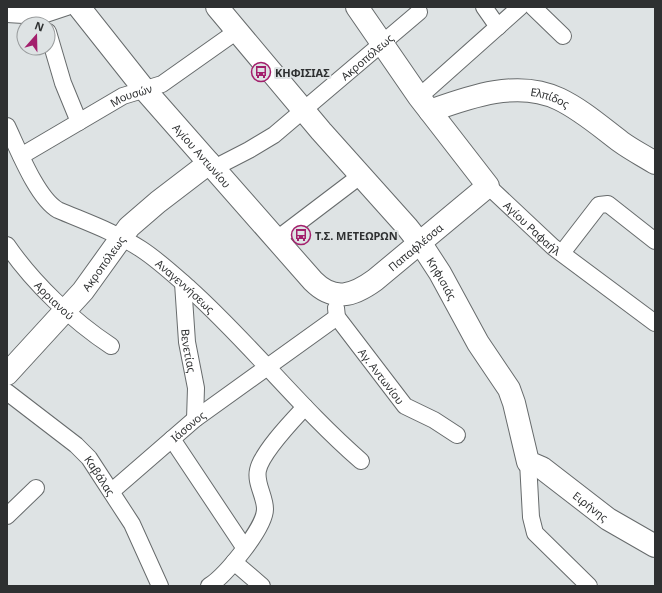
<svg xmlns="http://www.w3.org/2000/svg" width="662" height="593" font-family="'Noto Sans',sans-serif">
<rect width="100%" height="100%" fill="#dee3e4"/>
<g fill="none" stroke-linecap="round" stroke-linejoin="round">
<g stroke="#676b6c" stroke-width="18">
<g id="street">
<path d="M484 7 498 27"/>
<path d="M533 7 563 36"/>
<path d="M7 14 40 16 67 7"/>
<path d="M48 32 63 83 79 122"/>
<path d="M419 97 520 7"/>
<path id="s1" d="M7 126C18 149 37 198 58 210 86 222 115 232 141 249 158 260 174 275 190 289 250 343 300 408 361 461"/>
<path id="s2" d="M21 156 123 96 162 84 237 31"/>
<path id="s3" d="M214 168 249 150 274 135 419 12"/>
<path id="s4" d="M488 186 553 247 655 323"/>
<path d="M277 239 360 176"/>
<path id="s5" d="M7 245C33 283 73 321 111 346"/>
<path d="M562 253 599 205 608 204 655 241"/>
<path id="s6" d="M183 283 187 342 196 388 195 419"/>
<path id="s7" d="M336 308 337 317 405 406 434 420 457 435"/>
<path id="s8" d="M7 392 76 445 89 458 132 524 160 586"/>
<path d="M172 439 244 547"/>
<path d="M528 462 531 517 535 533 589 586"/>
<path id="s9" d="M112 491 195 419 337 317"/>
<path d="M7 516 36 488"/>
<path d="M234 562 262 586"/>
<path d="M209 586C225 576 265 528 265 509 265 496 255 483 258 470 262 452 292 421 305 407"/>
</g>
</g>
<g stroke="#676b6c" stroke-width="24">
<g id="secondary">
<path id="s10" d="M79 7 144 89 313 281C334 302 353 296 375 280L488 186 419 97 357 7"/>
<path id="s11" d="M217 7 321 131 407 227 425 250 440 273 478 343 509 389 514 403 528 462 542 468 608 519 655 546"/>
<path id="s12" d="M430 111C469 97 518 79 559 99 582 110 601 127 621 142 632 150 644 156 655 163"/>
<path id="s13" d="M7 374 83 291 129 227 158 202 209 163"/>
</g>
</g>
<use href="#street" stroke="#fff" stroke-width="16"/>
<use href="#secondary" stroke="#fff" stroke-width="22"/>
</g>
<defs>
<g id="bus-ring" transform="scale(1)"><circle r="9.5" fill="#dee3e4" stroke="#a31f6c" stroke-width="1.5"/><path d="M-5-6H5V4H4V6H2V4H-2V6H-4V4H-5ZM-3.5-4V0h7V-4ZM-3.5 1.2v1.5H-2V1.2ZM2 1.2v1.5H3.5V1.2Z" fill="#a31f6c"/></g>
</defs>
<g fill-rule="evenodd">
<use href="#bus-ring" x="261" y="72"/>
<use href="#bus-ring" x="301" y="235"/>
</g>
<g text-anchor="middle" dominant-baseline="central" stroke-width="4" stroke-linejoin="round" paint-order="stroke">
<g font-size="11" fill="#2e3031" stroke="#dee3e4">
<text stroke="none"><textPath href="#s3" startOffset="190">Ακροπόλεως</textPath></text>
<text stroke="none"><textPath href="#s2" startOffset="126">Μουσών</textPath></text>
<text stroke="none"><textPath href="#s12" startOffset="124">Ελπίδος</textPath></text>
<text stroke="none"><textPath href="#s10" startOffset="193">Αγίου Αντωνίου</textPath></text>
<text stroke="none"><textPath href="#s4" startOffset="61">Αγίου Ραφαήλ</textPath></text>
<text stroke="none"><textPath href="#s10" startOffset="482">Παπαφλέσσα</textPath></text>
<text stroke="none"><textPath href="#s13" startOffset="147">Ακροπόλεως</textPath></text>
<text stroke="none"><textPath href="#s11" startOffset="353">Κηφισιάς</textPath></text>
<text stroke="none"><textPath href="#s1" startOffset="249">Αναγεννήσεως</textPath></text>
<text stroke="none"><textPath href="#s5" startOffset="73">Αρριανού</textPath></text>
<text stroke="none"><textPath href="#s6" startOffset="68">Βενετίας</textPath></text>
<text stroke="none"><textPath href="#s7" startOffset="83">Αγ. Αντωνίου</textPath></text>
<text stroke="none"><textPath href="#s9" startOffset="100">Ιάσονος</textPath></text>
<text stroke="none"><textPath href="#s8" startOffset="126">Καβάλας</textPath></text>
<text stroke="none"><textPath href="#s11" startOffset="635">Ειρήνης</textPath></text>
</g>
<g font-size="11" font-weight="bold" fill="#2e3031" stroke="#dee3e4" text-anchor="start">
<text x="275" y="72">ΚΗΦΙΣΙΑΣ</text>
<text x="315" y="235">Τ.Σ. ΜΕΤΕΩΡΩΝ</text>
</g>
</g>
<rect width="662" height="593" fill="none" stroke="#2e3031" stroke-width="16"/>
<g transform="translate(36 36) rotate(20)"><circle r="19" fill="#dee3e4" stroke="#989b9c"/>
<path d="M0-3L7 15L0 10L-7 15Z" fill="#a31f6c"/>
<text y="-6" font-size="11" font-weight="bold" text-anchor="middle" fill="#2e3031">N</text>
</g>
</svg>
